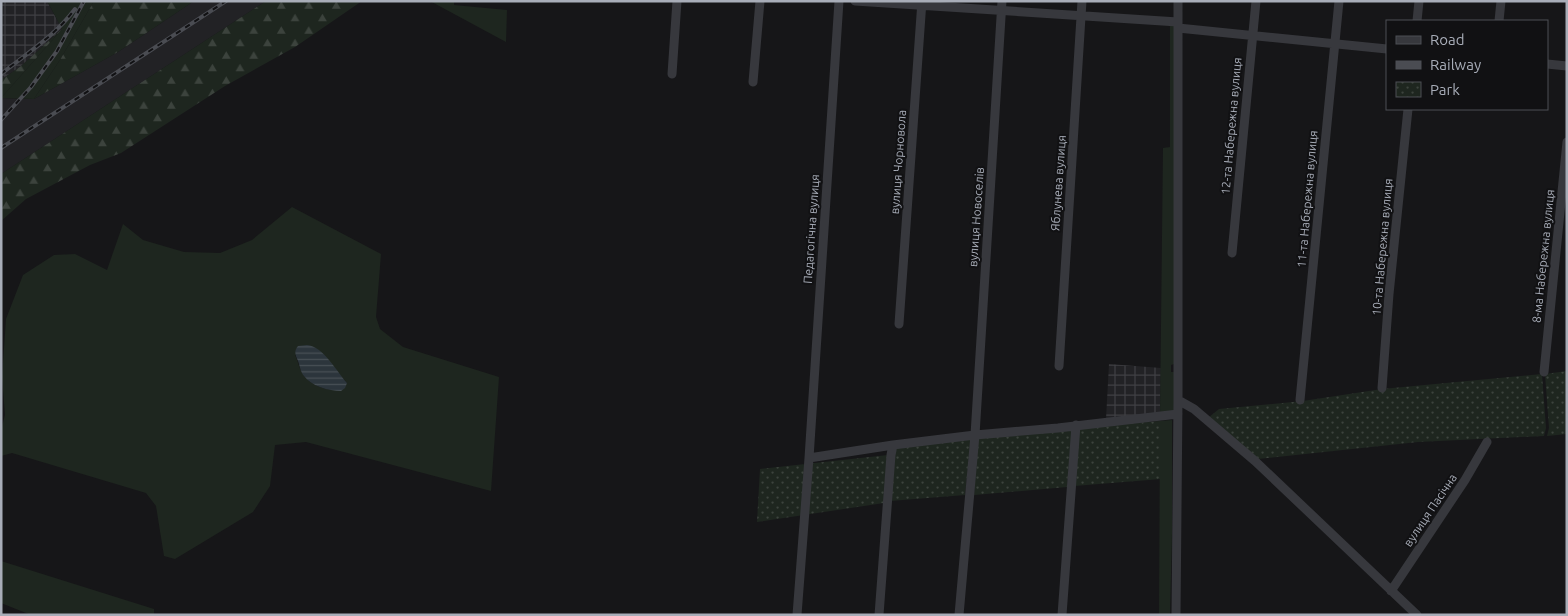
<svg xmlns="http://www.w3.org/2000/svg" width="1568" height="616" font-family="Ubuntu,sans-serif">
<defs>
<pattern id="industrial-grid" width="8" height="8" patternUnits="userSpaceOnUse" patternTransform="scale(1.25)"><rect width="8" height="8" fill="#222225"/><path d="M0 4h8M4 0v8" fill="none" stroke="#3f3f43"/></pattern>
<pattern id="forest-firs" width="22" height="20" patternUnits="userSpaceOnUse" patternTransform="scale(1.25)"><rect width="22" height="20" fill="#1e261f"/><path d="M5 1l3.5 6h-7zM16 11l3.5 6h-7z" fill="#3c433d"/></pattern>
<pattern id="park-dots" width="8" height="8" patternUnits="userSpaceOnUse" patternTransform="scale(1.25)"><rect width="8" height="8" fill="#1e261f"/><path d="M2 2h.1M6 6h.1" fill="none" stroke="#3c433d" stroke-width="1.8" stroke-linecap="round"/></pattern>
<pattern id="water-rules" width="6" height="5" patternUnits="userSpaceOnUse" patternTransform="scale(1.25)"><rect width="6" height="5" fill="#2c353c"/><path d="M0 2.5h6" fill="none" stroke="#485056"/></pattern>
</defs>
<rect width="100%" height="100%" fill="#161618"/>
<path fill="#222225" d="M194 1H266L1 174V98L34 99 118 52Z"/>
<path fill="url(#industrial-grid)" d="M1 1H47L62 29 21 66 1 80Z
M1109 364 1161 368 1160 413 1106 419Z"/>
<path fill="#1e261f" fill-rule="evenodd" d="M47 1H94L60 60 34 99 1 98 62 29Z
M430 1H454V5L507 10 506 42Z
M1170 25H1174V364L1171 365V372H1174V412L1160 413 1163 148 1170 147Z
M292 207 381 254 376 317 380 329 403 347 499 377 491 491 306 442 275 445 270 486 253 512 175 559 164 556 156 506 146 493 12 453 1 456V430L5 415 2 377 6 319 23 275 54 255 75 254 107 270 123 224 143 240 184 252 220 253 252 240ZM295 355 333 367 347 383 341 390C328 391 310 386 303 374 299 368 298 361 295 355Z
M1172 420V534L1170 615H1159L1160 421Z
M1 561 154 609V615H31L1 603Z"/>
<path fill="url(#forest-firs)" d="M94 1H194L118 52 34 99 60 60Z
M266 1H362L295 47 225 86 121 153 90 165 26 199 1 221V174Z
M62 29 1 98V80L21 66Z"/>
<path fill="url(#park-dots)" d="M1567 371V434L1547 436 1549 428 1545 374Z
M1542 374 1546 428 1544 436 1418 442 1258 459 1208 418 1219 409 1303 401 1382 389Z
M1160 421 1161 479 1074 486 1079 427Z
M1072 430 1067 487 974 495 977 438Z
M971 439 965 495 890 501 896 447Z
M888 455 884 503 757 522 760 469Z"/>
<path fill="url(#water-rules)" d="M307 345C323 346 337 372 347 383L345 388 341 391C329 391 311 386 304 376 300 371 300 366 298 361 295 354 294 351 298 346Z"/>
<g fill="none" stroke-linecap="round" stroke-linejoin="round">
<path stroke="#37383d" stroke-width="9" d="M855 1 1178 22
M1417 21 1419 1
M1499 21 1501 1
M1178 28 1387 49
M1547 64 1567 66
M672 74 677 1
M753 82 760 1
M1232 253 1256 1
M899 324 922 1
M1059 366 1082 1
M1544 372 1567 142
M1382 388 1389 294 1408 109
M1178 400 1194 409 1255 461 1417 615
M1300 400 1339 1
M809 458 893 445 975 435 1058 428 1178 414
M1391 591 1465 480 1487 442
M797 615 809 458 839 1
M879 615 891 455 893 445
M959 615 975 435 1002 1
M1062 615 1076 425
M1176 615 1178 400V1"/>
<g stroke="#4a4c52" stroke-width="4">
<path id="rail" d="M1 74C26 54 56 35 75 9
M1 120 31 87 57 51 84 1
M1 148 226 1"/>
</g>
<use href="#rail" stroke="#111113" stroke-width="2" stroke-dasharray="5.5" stroke-linecap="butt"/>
</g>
<g text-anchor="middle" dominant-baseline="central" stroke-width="4" stroke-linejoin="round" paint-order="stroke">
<g font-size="12" fill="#a8adb8" stroke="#111113">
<text transform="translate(1231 126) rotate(-85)">12-та Набережна вулиця</text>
<text transform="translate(898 162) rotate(-86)">вулиця Чорновола</text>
<text transform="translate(1058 183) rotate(-86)">Яблунева вулиця</text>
<text transform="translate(1307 199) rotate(-85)">11-та Набережна вулиця</text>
<text transform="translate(976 217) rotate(-86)">вулиця Новоселів</text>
<text transform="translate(811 229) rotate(-86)">Педагогічна вулиця</text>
<text transform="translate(1382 247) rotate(-85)">10-та Набережна вулиця</text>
<text transform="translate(1543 256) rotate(-84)">8-ма Набережна вулиця</text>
<text transform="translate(1430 510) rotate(-56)">вулиця Пасічна</text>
</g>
</g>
<rect width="1568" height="616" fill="none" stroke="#a8adb8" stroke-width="5"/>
<rect x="1386" y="20" width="162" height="90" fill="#111113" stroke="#4d4f55"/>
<rect x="1396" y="36" width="25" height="8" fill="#37383d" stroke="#4d4f55"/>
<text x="1430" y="45" font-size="15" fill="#a8adb8">Road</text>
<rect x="1396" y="61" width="25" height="8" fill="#4a4c52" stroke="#4d4f55"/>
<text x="1430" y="70" font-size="15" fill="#a8adb8">Railway</text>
<rect x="1396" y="82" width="25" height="15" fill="url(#park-dots)" stroke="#4d4f55"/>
<text x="1430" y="95" font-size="15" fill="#a8adb8">Park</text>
</svg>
